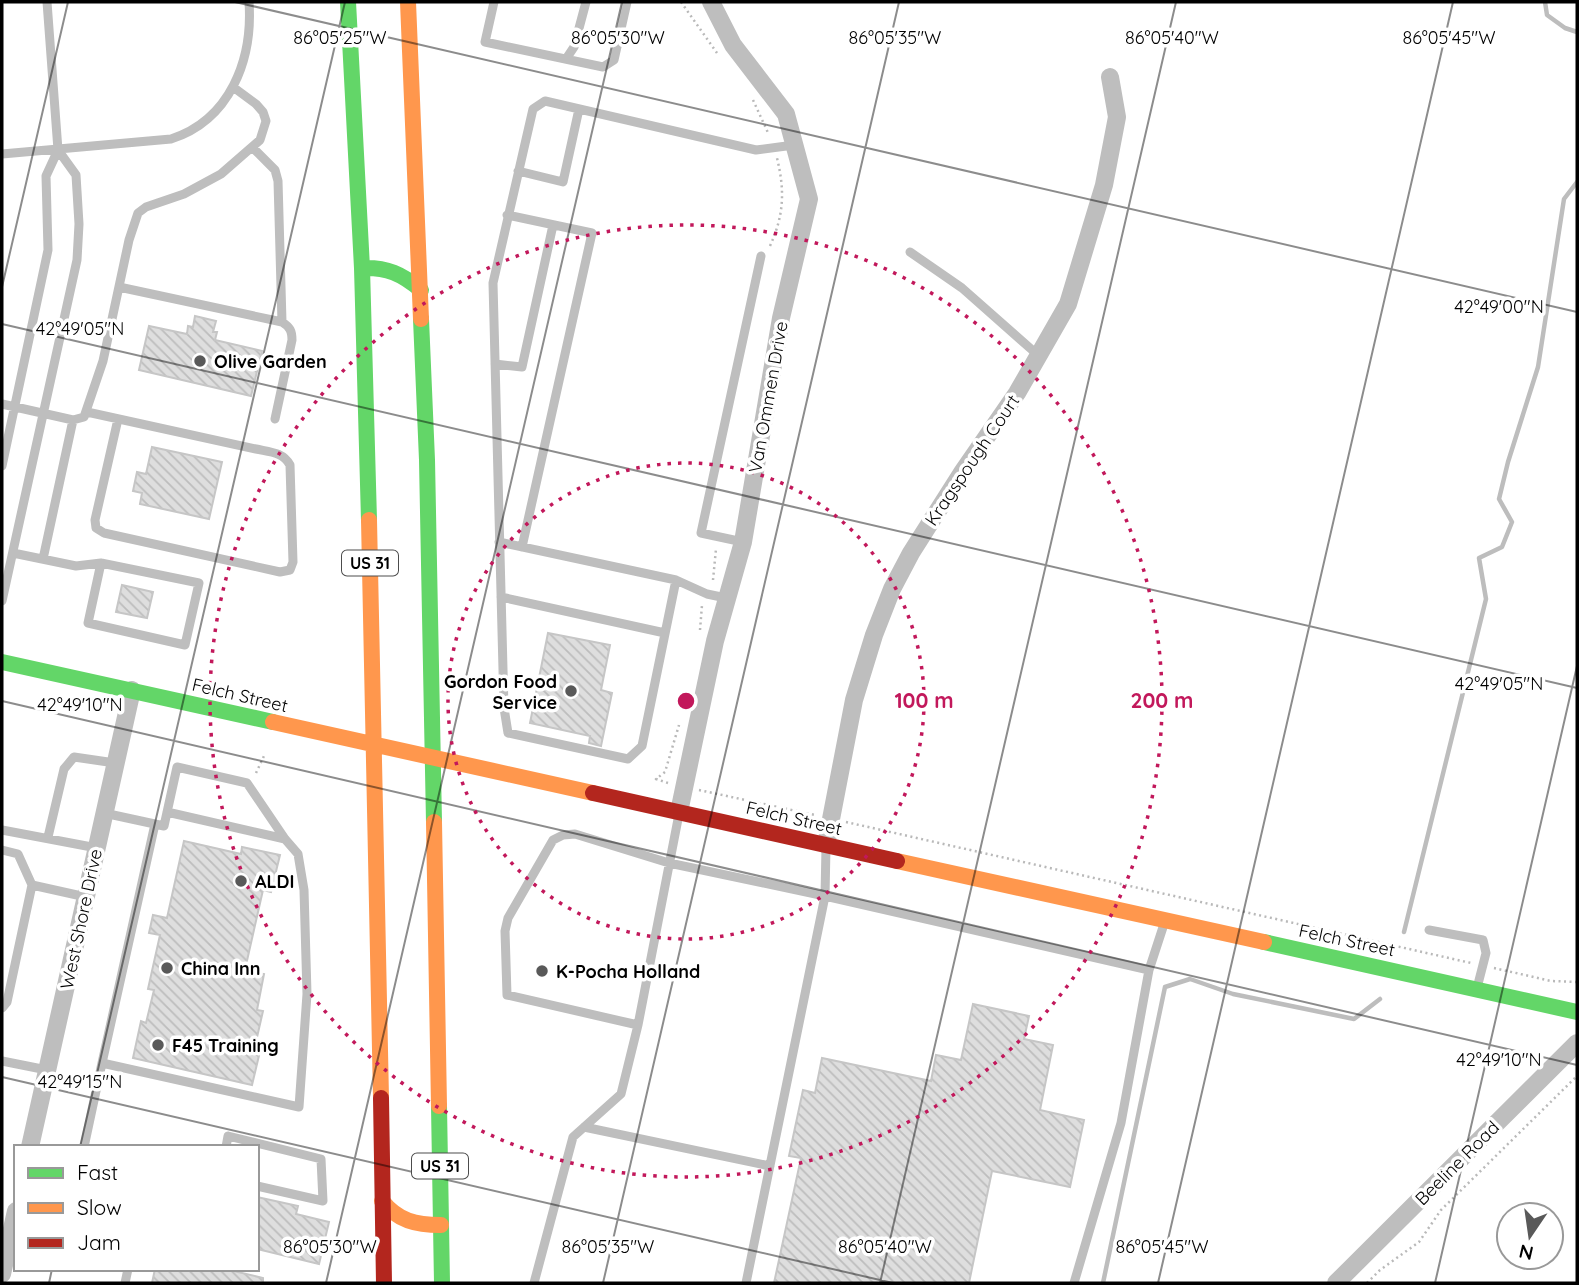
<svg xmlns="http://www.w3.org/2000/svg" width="1579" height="1285" font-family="Quicksand,sans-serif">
<defs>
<pattern id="building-back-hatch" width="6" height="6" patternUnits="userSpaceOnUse" patternTransform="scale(1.75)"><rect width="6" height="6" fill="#dedede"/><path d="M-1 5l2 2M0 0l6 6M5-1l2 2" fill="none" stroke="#bdbdbd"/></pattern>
</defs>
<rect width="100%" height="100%" fill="#fff"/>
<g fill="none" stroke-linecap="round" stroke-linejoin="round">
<path stroke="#bdbdbd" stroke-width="4.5" d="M1545 2 1547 15 1565 28 1577 32
M1404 932 1486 599 1479 558 1502 547 1512 522 1499 499 1508 462 1538 367 1564 199 1577 182
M1103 1283 1165 987 1190 979 1233 994 1354 1019 1380 999"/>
</g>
<path fill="url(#building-back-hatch)" stroke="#c6c6c6" stroke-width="2" d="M195 316 216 321 213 332H217L215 340 262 351 251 396 139 370 149 326 187 334 188 326 193 327Z
M152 447 222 462 209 519 140 504 142 493 133 491 137 472 146 474Z
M122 585 153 592 147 618 116 612Z
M548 633 610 645 601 690 612 693 601 746 589 743 590 736 530 723Z
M184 841 241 854 242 847 280 855 271 892 263 890 246 965 259 968 258 973 264 974 257 1010 263 1011 255 1046 261 1047 252 1085 133 1058 141 1021 146 1023 154 990 148 989 160 935 149 933 153 915 167 918Z
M973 1004 1029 1016 1024 1039 1053 1045 1040 1110 1084 1120 1070 1187 992 1171 969 1283H774L801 1158 789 1156 803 1090 815 1093 822 1058 931 1081 936 1055 961 1060Z
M257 1197 298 1206 296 1214 329 1222 319 1264 257 1249Z
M155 1269H225L263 1278V1283H152Z"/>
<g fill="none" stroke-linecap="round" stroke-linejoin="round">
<path stroke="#b9b9b9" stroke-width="2.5" stroke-dasharray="2 3.5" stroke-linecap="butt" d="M681 2 717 53
M753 100 769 135
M770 246C784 215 785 191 777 158
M713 580 716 549
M700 630 702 605
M256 773 264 756
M668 783 656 779 665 772 679 725
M699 790 815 815
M846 822 1471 963
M1494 968 1551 981 1577 982
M1367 1283 1380 1270 1419 1242 1441 1210 1577 1076"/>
<path stroke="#bebebe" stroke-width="9" d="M494 2 485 42 603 67 614 60 627 2
M566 59 574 47 586 2
M253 148 275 170 278 181 282 322
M2 154 171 139C230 120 253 60 249 2
M518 171 563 182 579 109
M507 215 592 233 522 547
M910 252 962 288 1039 356
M119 287 282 322C290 327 292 331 292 340L275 419
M495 364 522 367 553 225
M2 404 73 420 84 417 103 361 129 240 138 213 146 207 184 194 221 174 260 140 266 121 263 112 256 104 233 87
M87 412 256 449C270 452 283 452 290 465L293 562 290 570 280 572 104 533 96 528 95 520 118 419
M2 466 48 250 46 176 58 150 47 2
M499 542 676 580 707 594 726 598
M743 542 701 533 761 256
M13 553 76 566 101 563 199 583 185 645 88 623 101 563
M43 559 73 420
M676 580 642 746 628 759 508 733 504 708 493 283 533 109 545 101 756 150 794 145
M501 597 665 633
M2 601 77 260 79 224 76 175 58 150
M167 812 285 839
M104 813 164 826 177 767 247 783 285 839 298 854 304 890 307 994 299 1107 102 1063 155 824
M2 830 97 848
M48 837 64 769 74 757 115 763
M2 850 18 854 32 885 7 1002 2 1008
M32 885 86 897
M1429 930 1483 940 1486 953 1477 988
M638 1025 507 995 505 931 508 918 553 840 563 835 575 834 669 863 825 896 826 847
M2 1061 47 1070
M584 1127 770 1166
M84 1147 102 1063
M226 1147 228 1136 321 1159 323 1201 257 1186
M125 1283 128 1269
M534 1283 573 1137 621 1094 638 1025 679 814
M746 1283 825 896 1149 970 1165 921
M1074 1283 1121 1123 1149 970"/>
<path stroke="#bebebe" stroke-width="18" d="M679 812 715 641 743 542 781 318 809 199 786 114 733 45 711 2
M826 845 854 700 874 635 892 589 911 553 963 471 1017 393 1068 304 1104 185 1117 117 1110 77
M30 1147 132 690
M2 1274 16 1211
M1336 1283 1577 1043"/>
<path stroke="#63d668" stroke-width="16" d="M348 2 362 268 369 520
M362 268C387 267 402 274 421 290
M421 319 427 460 434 822
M2 662 273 722
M1264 942 1577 1012
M439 1106 442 1283"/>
<path stroke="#ff974d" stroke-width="16" d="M408 2 421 319
M369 520 381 1098
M273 722 593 793
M434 822 439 1106
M897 861 1264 942
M382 1201C398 1221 416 1225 441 1225"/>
<path stroke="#b3261e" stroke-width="16" d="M593 793 897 861
M381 1098 384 1283"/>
</g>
<path fill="none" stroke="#000" stroke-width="2" stroke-opacity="0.45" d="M235 2 1577 312M2 287 68 2M2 324 1577 688M2 701 1577 1065M2 1077 893 1283M80 1147 345 2M49 1283 52 1269M326 1283 622 2M603 1283 899 2M880 1283 1176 2M1158 1283 1453 2M1435 1283 1577 666"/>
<g fill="none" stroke="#c2185b" stroke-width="3.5" stroke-dasharray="3.5 7">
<circle cx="686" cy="701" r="238"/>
<circle cx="686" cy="701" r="476"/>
</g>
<g fill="#595959" stroke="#fff" stroke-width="2.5">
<circle cx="200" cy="361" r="7"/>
<circle cx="571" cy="691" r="7"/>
<circle cx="241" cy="881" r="7"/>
<circle cx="167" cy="968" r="7"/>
<circle cx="542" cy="971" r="7"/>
<circle cx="158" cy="1045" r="7"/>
</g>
<g text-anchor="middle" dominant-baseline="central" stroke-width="7" stroke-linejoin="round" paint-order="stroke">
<g fill="#fff" stroke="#4c4c4c" stroke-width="2">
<rect x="342" y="550.5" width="56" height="25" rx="5"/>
<rect x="412" y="1153.5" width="56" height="25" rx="5"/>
</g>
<g font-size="16" font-weight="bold" fill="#000">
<text x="370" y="563">US 31</text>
<text x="440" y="1166">US 31</text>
</g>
<g font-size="18" font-weight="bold" fill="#000" stroke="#fff" text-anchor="start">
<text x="214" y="361">Olive Garden</text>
<text x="557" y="681" text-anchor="end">Gordon Food<tspan x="557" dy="21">Service</tspan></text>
<text x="255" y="881">ALDI</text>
<text x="181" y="968">China Inn</text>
<text x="556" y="971">K-Pocha Holland</text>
<text x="172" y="1045">F45 Training</text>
</g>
<g font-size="18" fill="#000" stroke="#fff">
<text transform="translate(768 397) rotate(-80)">Van Ommen Drive</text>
<text transform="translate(972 460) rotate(-56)">Kragspough Court</text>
<text transform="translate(240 695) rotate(13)">Felch Street</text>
<text transform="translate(794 818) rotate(13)">Felch Street</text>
<text transform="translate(81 919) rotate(-78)">West Shore Drive</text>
<text transform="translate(1347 940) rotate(12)">Felch Street</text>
<text transform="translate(1457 1163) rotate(-45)">Beeline Road</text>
</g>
</g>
<g font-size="18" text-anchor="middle" fill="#000" stroke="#fff" stroke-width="7" stroke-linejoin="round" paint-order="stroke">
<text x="340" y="44">86°05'25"W</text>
<text x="618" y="44">86°05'30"W</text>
<text x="895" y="44">86°05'35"W</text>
<text x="1172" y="44">86°05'40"W</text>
<text x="1449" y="44">86°05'45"W</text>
<text x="1499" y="313">42°49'00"N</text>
<text x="80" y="335">42°49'05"N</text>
<text x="1499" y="690">42°49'05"N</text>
<text x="80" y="711">42°49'10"N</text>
<text x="1499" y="1066">42°49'10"N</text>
<text x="80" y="1088">42°49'15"N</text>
<text x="330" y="1253">86°05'30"W</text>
<text x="608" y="1253">86°05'35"W</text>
<text x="885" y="1253">86°05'40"W</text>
<text x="1162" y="1253">86°05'45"W</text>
</g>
<circle cx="686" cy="701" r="10" fill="#c2185b" stroke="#fff" stroke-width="3.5"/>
<g font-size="21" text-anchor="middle" font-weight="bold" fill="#c2185b" stroke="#fff" stroke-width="7" stroke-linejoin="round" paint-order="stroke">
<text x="924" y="708">100 m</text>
<text x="1162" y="708">200 m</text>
</g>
<rect width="1579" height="1285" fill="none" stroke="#000000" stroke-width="7"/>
<rect x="14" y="1145" width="245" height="126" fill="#ffffff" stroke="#999999" stroke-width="2"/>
<rect x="28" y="1168" width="35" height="10" fill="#63d668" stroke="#999999" stroke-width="2"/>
<text x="77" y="1180" font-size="21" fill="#000000">Fast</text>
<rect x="28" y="1203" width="35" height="10" fill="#ff974d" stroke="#999999" stroke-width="2"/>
<text x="77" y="1215" font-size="21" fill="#000000">Slow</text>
<rect x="28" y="1238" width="35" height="10" fill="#b3261e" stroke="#999999" stroke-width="2"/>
<text x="77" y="1250" font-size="21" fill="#000000">Jam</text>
<g transform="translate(1530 1236) rotate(193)"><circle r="33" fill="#ffffff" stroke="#999999" stroke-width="2"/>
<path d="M0-5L12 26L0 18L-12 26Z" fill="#595959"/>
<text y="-10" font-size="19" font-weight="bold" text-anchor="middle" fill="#000000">N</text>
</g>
</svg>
